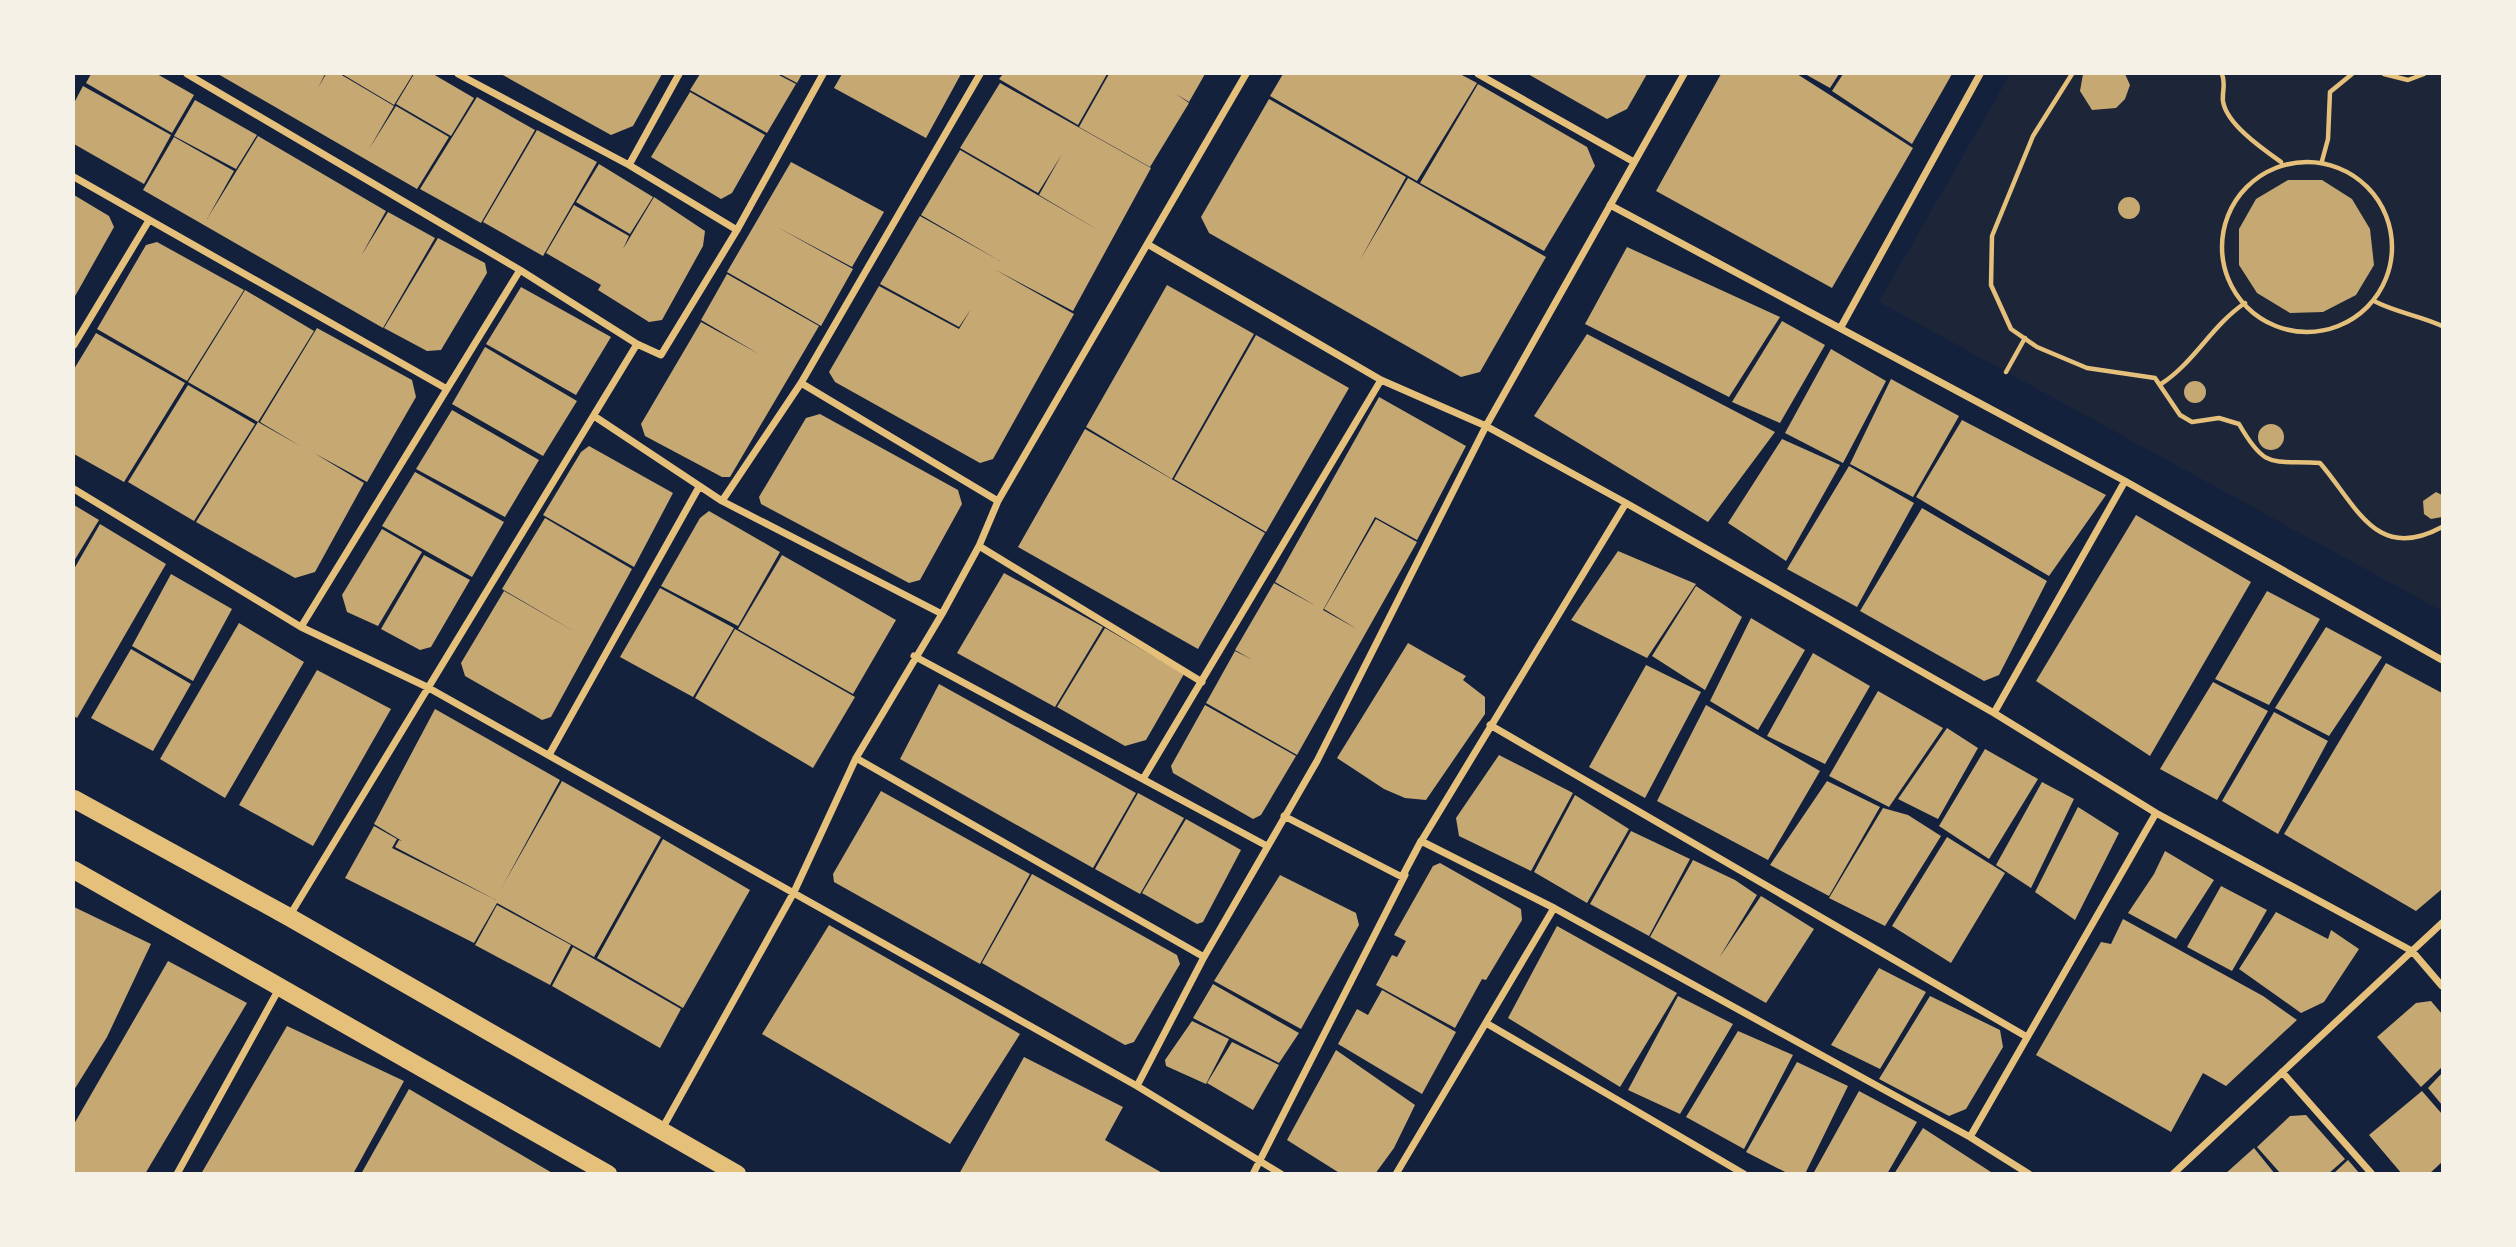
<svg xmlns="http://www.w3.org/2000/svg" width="2516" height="1247" font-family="Poppins,sans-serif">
<rect width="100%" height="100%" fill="#14213d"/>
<path fill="#1d2539" d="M2010 74H2442V611L1879 302Z"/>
<path fill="#c6a872" d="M91 74H157L194 95 172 133 86 83Z
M218 74H325L318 88 326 74H340L394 106 369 149 396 106 449 137 417 189Z
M342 74H413L394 105Z
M414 74H433L474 98 451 136 396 104Z
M501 74H662L633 126 611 135Z
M700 74H777L796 84 767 133 690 90Z
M780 74H802L797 83Z
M842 74H961L926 138 834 88Z
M1003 74H1107L1078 125 999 79Z
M1109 74H1205L1189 102 1176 94 1189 103 1150 167 1079 127Z
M1283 74H1460L1477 83 1417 181 1270 96Z
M1528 74H1647L1627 109 1607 119Z
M1721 74H1797L1913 148 1832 288 1656 191Z
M1805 74H1839L1830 88Z
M1843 74H1952L1912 144 1832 91Z
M2083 74H2125L2130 85 2125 99 2116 108 2092 110 2080 91Z
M1000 83 1151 168 1073 311 994 269 1074 314 993 459 980 463 835 382 829 372 879 286 959 329 971 309 959 327 880 284 920 216 1000 261 921 215 960 150 1100 231 1039 195 1062 154 1038 193 960 148Z
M1478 84 1587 147 1595 166 1544 251 1420 183Z
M83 86 171 135 144 184 74 144V103Z
M690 92 765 135 732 193 721 199 651 157Z
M477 97 535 130 481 223 420 189Z
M1269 99 1406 177 1360 260 1408 178 1546 257 1480 372 1461 377 1209 233 1201 217Z
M195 100 257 135 236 169 174 136Z
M537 130 597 162 543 256 483 222Z
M258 136 386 211 361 256 388 212 435 238 383 328 143 190 174 137 234 171 207 219Z
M791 162 884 212 852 267 777 227 853 269 821 326 727 272Z
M599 164 653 197 630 234 576 202Z
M2288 180H2322L2352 199 2370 229 2374 265 2356 295 2323 312 2290 313 2257 293 2239 265V229L2256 199Z
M74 195 109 216 114 227 74 298Z
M654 197 705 231 703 246 662 320 649 322 598 290 601 285 546 253 574 205 629 236 623 249Z
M2118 208a11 11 0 1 1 22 0a11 11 0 1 1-22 0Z
M438 238 485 263 487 273 441 350 427 351 384 328Z
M157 242 244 290 187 381 97 329 146 245Z
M1627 247 1780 317 1729 397 1585 324Z
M727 274 819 326 730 477H722L645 436 641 424 701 322 759 354 701 320Z
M1167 285 1254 334 1172 479 1086 427Z
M521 287 611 337 576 395 486 344Z
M245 290 314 331 258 422 188 382Z
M1782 321 1825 345 1780 423 1732 402Z
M317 328 412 380 416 397 367 482 314 453 364 483 315 572 295 578 196 522 258 422 302 447 260 422Z
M96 333 185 383 124 482 74 454V369Z
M1587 334 1775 432 1708 522 1534 416Z
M1256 335 1349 388 1266 532 1174 479Z
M485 347 577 401 543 456 452 404Z
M1831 349 1886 381 1843 463 1785 433Z
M1891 379 1959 416 1913 497 1850 464Z
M2184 392a11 11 0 1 1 22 0a11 11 0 1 1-22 0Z
M188 385 255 424 194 521 128 482Z
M1379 397 1466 446 1417 540 1375 517 1323 610 1357 629 1324 609 1376 519 1417 542 1297 755 1206 703 1235 651 1251 659 1235 650 1274 583 1316 606 1275 582Z
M452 410 539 460 505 517 416 469Z
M820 414 958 490 962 504 920 580 909 583 761 504 759 497 806 418Z
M1962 420 2106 495 2049 576 1916 497Z
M2258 437a13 13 0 1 1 26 0a13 13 0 1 1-26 0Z
M1085 429 1265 533 1198 649 1018 547Z
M1782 439 1840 465 1786 561 1728 523Z
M589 446 673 493 634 567 543 515 581 452Z
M1849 466 1914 503 1857 607 1787 569Z
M415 472 504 522 472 577 382 526Z
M2436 492 2442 495V517L2431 519 2424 514 2423 501Z
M74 505 99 520 74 561Z
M1922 508 2047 581 1999 675 1984 681 1860 611Z
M709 511 780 552 738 626 661 586 700 518Z
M2136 515 2251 582 2150 756 2036 681Z
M545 518 632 569 551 717 542 720 465 676 461 663 504 591 577 633 502 589Z
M100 524 166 564 77 718 74 716V569Z
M382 529 422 552 378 626 347 612 342 595Z
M1618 551 1696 584 1647 658 1571 620Z
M424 555 470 580 431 647 420 650 381 629Z
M782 555 896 620 853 694 738 629Z
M1004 573 1103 627 1055 707 957 653Z
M171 574 232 609 193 681 132 646Z
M1696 586 1742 617 1705 690 1652 656Z
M660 588 734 628 693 697 620 657Z
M2267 591 2320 619 2269 705 2215 679Z
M1751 618 1805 650 1758 730 1710 701Z
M239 623 304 662 225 798 160 759Z
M2326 627 2382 657 2329 736 2275 708Z
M1105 628 1184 674 1146 740 1125 746 1057 707Z
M735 629 855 697 813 768 695 698Z
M1408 643 1466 676 1463 680 1485 697V714L1426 800 1405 798 1384 789 1337 758Z
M131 649 191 684 153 751 91 718Z
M1813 653 1870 686 1825 764 1767 736Z
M2386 663 2442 693V889L2416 911 2284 834Z
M1646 665 1701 692 1645 798 1589 767Z
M317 670 391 709 313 846 239 805Z
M2213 682 2268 711 2217 800 2160 769Z
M939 684 1136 793 1093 868 900 759Z
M1878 691 1943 728 1889 807 1829 776Z
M1205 705 1296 756 1261 815 1253 819 1173 773 1171 766Z
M1706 705 1820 771 1768 860 1657 801Z
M435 709 560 780 502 887 562 781 661 837 594 957 497 903 474 943 345 878 374 826 397 839 392 848 496 900 395 847 399 840 402 841 374 824Z
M2274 712 2328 741 2278 834 2222 801Z
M1947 728 1978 748 1938 819 1898 799Z
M1985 749 2038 779 1989 859 1939 826Z
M1499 755 1573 793 1531 871 1459 836 1456 818Z
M1827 781 1880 807 1829 896 1770 865Z
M2042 782 2074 799 2031 888 1996 865Z
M881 791 1030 874 980 964 834 882 833 874Z
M1138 793 1184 818 1140 894 1095 869Z
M1575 795 1629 829 1587 903 1534 872Z
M2078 807 2119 833 2075 920 2035 892Z
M1883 808 1908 815 1941 836 1885 926 1829 898Z
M1186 819 1241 850 1203 922 1197 924 1142 893Z
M1631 831 1690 859 1649 936 1590 904Z
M1947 837 2005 873 1951 963 1892 926Z
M663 839 750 890 683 1008 597 958Z
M2165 851 2214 880 2176 939 2128 913 2154 874Z
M1693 860 1735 880 1757 895 1719 958 1761 896 1814 929 1766 1003 1650 937Z
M1440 863 1521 909 1522 920 1486 980 1482 979 1455 1028 1376 985 1392 955 1397 957 1406 941 1394 935 1433 866Z
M1032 874 1177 955 1180 964 1134 1042 1125 1045 982 963Z
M1280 875 1356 913 1359 925 1301 1029 1214 981Z
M2221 886 2267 910 2232 971 2187 947Z
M497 905 571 945 550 985 475 945Z
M74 907 151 944 107 1037 74 1090Z
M2276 912 2328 939 2331 930 2359 949 2324 1002 2301 1013 2239 969Z
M2123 919 2263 996 2297 1020 2226 1086 2203 1073 2171 1132 2036 1055 2101 942 2111 944Z
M829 925 1020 1034 950 1144 762 1034Z
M1557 926 1677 993 1620 1087 1508 1018Z
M573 947 681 1009 660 1048 552 986Z
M168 961 247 1003 145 1174H74V1124Z
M1879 968 1926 992 1880 1069 1831 1045Z
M1213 984 1299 1033 1279 1063 1193 1018Z
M1382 990 1456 1032 1422 1094 1338 1044 1357 1009 1368 1015Z
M1678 996 1733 1024 1680 1114 1628 1090Z
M1930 996 2000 1030 2003 1047 1966 1109 1949 1116 1879 1079Z
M2431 1001 2442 1014V1067L2421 1087 2377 1037 2416 1003Z
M1192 1021 1229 1039 1206 1084 1166 1066 1165 1060Z
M287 1026 404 1081 353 1174H201Z
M1738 1031 1793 1055 1744 1149 1686 1117Z
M1232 1042 1279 1065 1253 1110 1207 1083Z
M1336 1050 1415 1105 1394 1148 1375 1174H1341L1287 1140Z
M1024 1057 1123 1107 1105 1140 1164 1174H959Z
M1797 1062 1848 1086 1805 1174H1789L1746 1152Z
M2442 1073V1105L2428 1088Z
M409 1089 554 1174H361Z
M1859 1091 1917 1122 1887 1174H1813Z
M2422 1091 2442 1114V1162L2429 1174H2402L2369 1135Z
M2306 1115 2345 1159 2328 1174H2281L2257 1147 2290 1116Z
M1923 1128 1994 1174H1894Z
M2254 1148 2275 1174H2225Z
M2348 1160 2360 1174H2333Z"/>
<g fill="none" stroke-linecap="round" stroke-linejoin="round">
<path stroke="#e5c07b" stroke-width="4.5" d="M2072 74 2033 136 1992 236 1991 285 2011 329 2037 347 2087 368 2155 378 2180 415 2192 422 2219 418 2239 424C2266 471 2272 460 2320 463 2357 506 2376 563 2442 527
M2222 74C2226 84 2222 91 2223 101 2226 124 2264 150 2281 162
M2384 74 2408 80 2424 74
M2322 161 2328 139 2330 92 2352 74
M2222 247a85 85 0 1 1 170 0a85 85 0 1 1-170 0Z
M2376 302C2398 313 2421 316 2442 326
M2006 372 2025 338
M2161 384C2194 363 2212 325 2245 303"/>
<path stroke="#e5c07b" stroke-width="7" d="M187 74 520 270 637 344 661 355 737 230 823 74
M458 74 629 165 737 230
M1478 74 1634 162
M629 165 679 74
M74 177 447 389
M1610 205 2125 481 2442 660
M1149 245 1381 380 1486 426 1626 503 1994 713 2156 813 2412 951 2442 986
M1841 327 1980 74
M74 345 148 222
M801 383 998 501
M594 416 722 501 942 614
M74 489 301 627 427 687 1137 1086 1281 1174
M722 501 801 383 980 74
M979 546 1202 682
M301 627 520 270
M914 656 1267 846
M1994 713 2125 481
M1490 725 2027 1037
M549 755 699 487
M856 758 1204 957
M1143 779 1381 380
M1284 816 1402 877 1421 841 1554 908 1970 1137 2029 1174
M1419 845 1626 503
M290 915 637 344
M1486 1023 1744 1174
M2282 1072 2372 1174
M1137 1086 1204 957 1317 761 1486 426 1684 74
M662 1129 794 892 856 758 942 614 979 546 998 501 1246 74
M1970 1137 2156 813
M177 1174 280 987
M1253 1174 1405 875
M1396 1174 1554 908
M2173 1174 2442 923"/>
<path stroke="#e5c07b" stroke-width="18" d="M74 799 289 917 737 1174
M74 870 608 1174"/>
</g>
<rect width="2516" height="1247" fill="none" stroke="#f6f1e7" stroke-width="150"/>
</svg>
